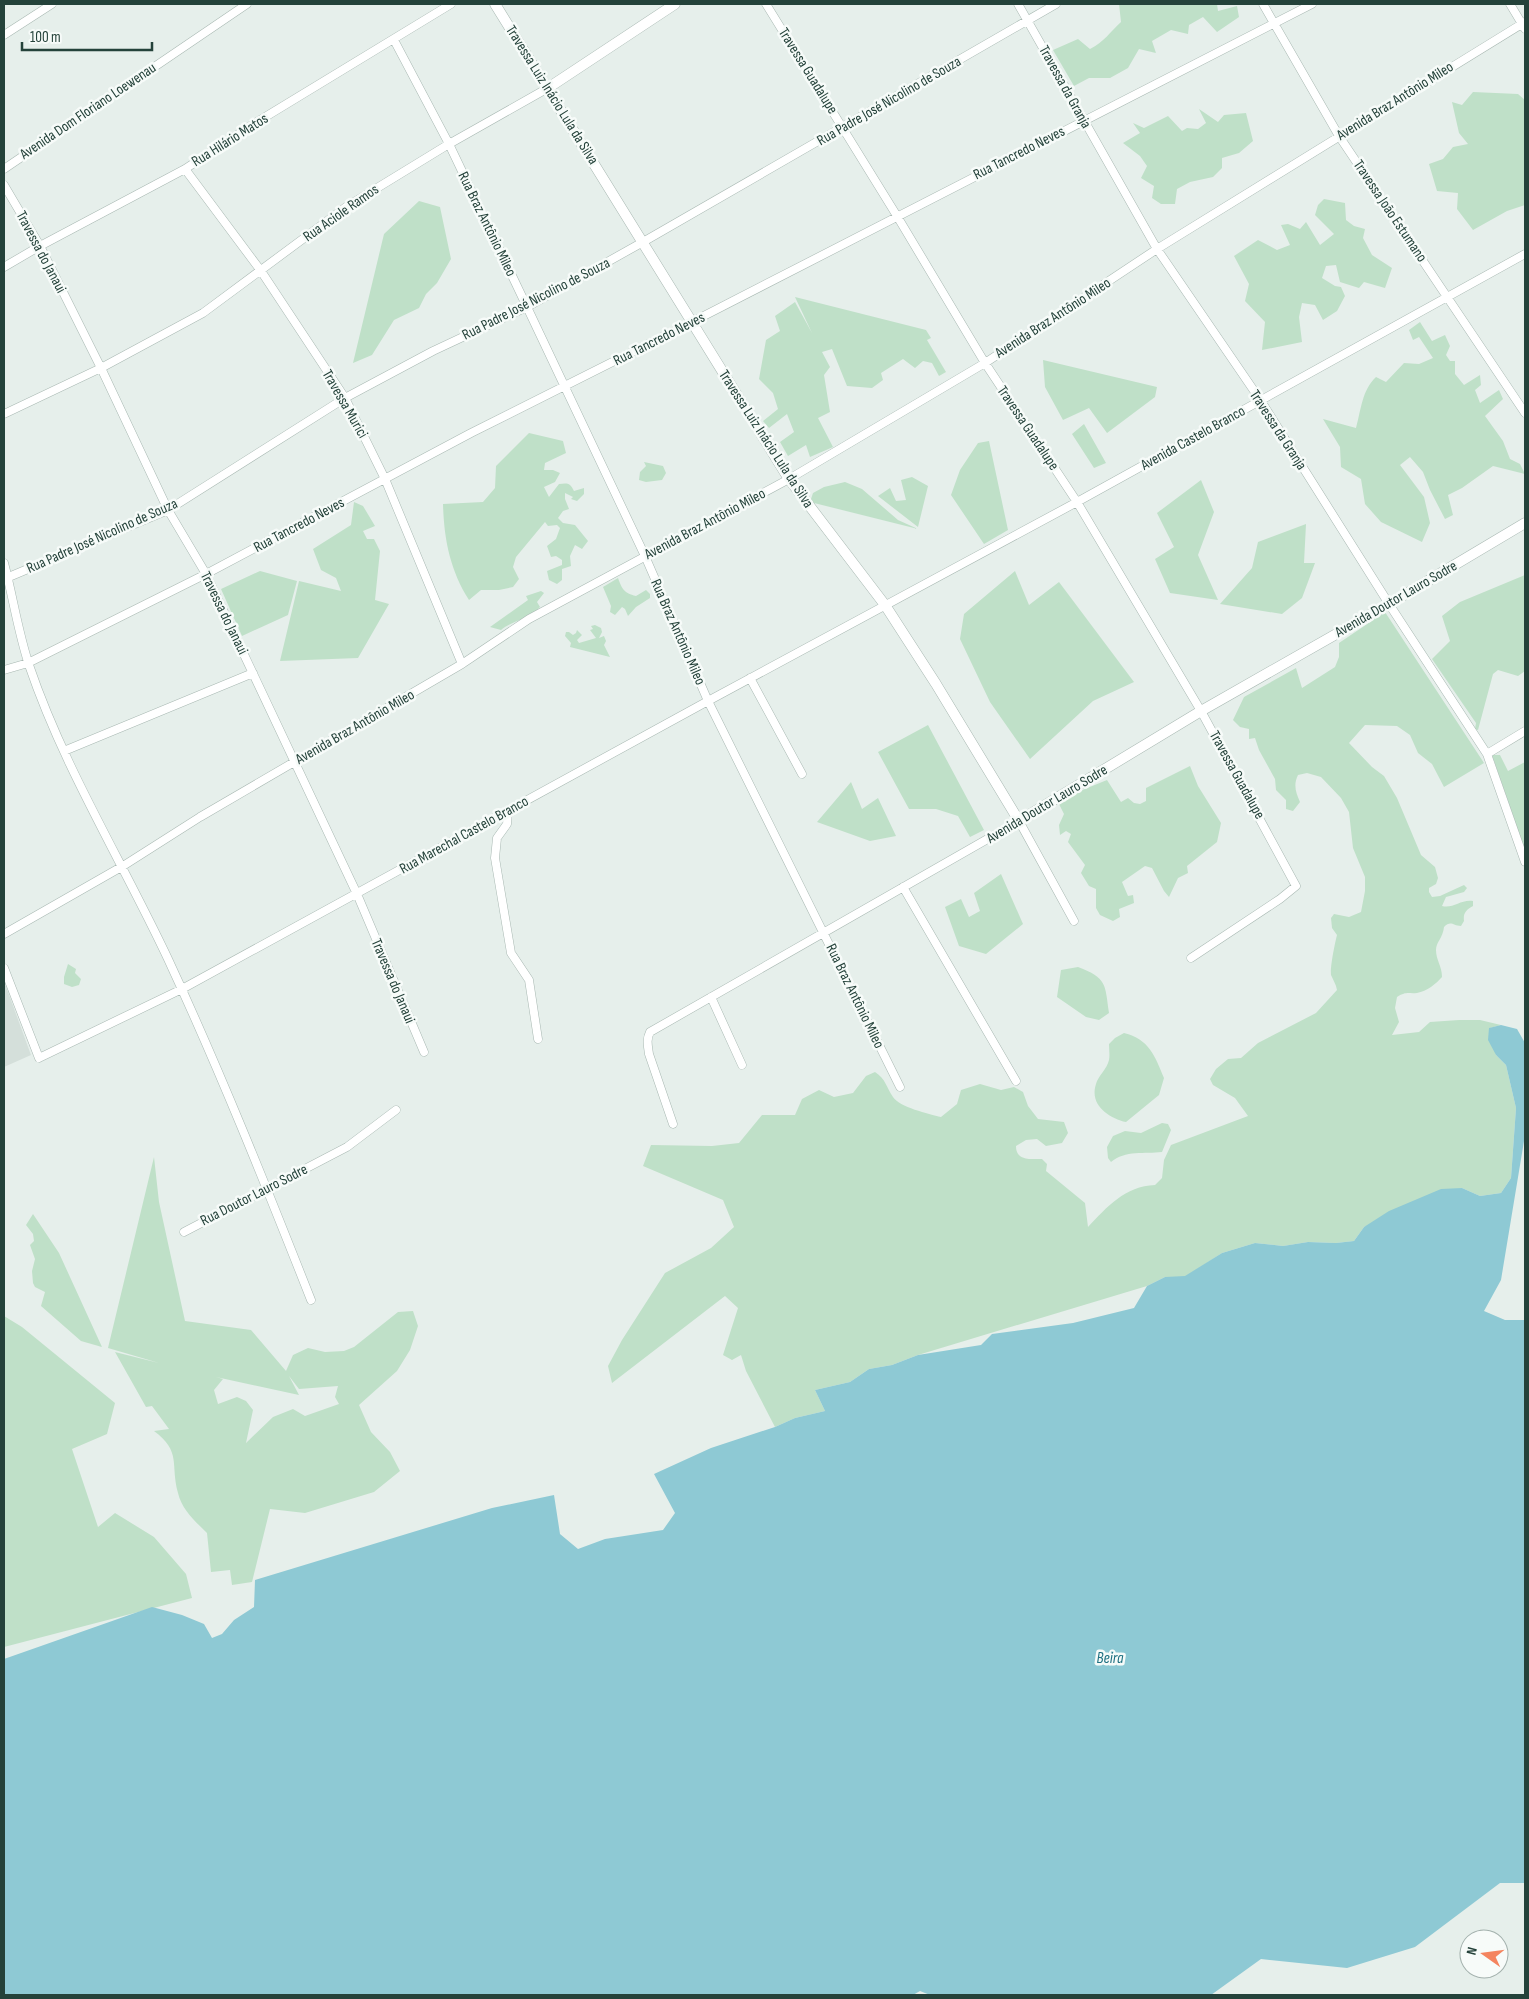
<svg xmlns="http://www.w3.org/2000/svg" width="1529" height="1999" font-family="'Sofia Sans Condensed',sans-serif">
<rect width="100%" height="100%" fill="#e6efeb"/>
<path fill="#d4dfda" d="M4 981 31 1055 4 1067Z"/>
<path fill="#bfe0c8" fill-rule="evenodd" d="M1119 4H1217L1218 11 1237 6 1239 17 1217 32 1203 17 1189 25 1188 34 1171 30 1152 41 1156 53 1139 49 1128 68 1110 78H1089L1074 86 1053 50 1078 39 1090 49C1104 42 1110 32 1121 22Z
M1473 92 1518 94 1525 100V205L1507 211 1473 230 1457 209 1458 193 1437 191 1429 164 1443 159 1453 147 1468 144 1459 133 1452 102 1462 105Z
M1199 109 1218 122 1224 115 1246 113 1253 141 1239 153 1222 158V168L1213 177 1190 182 1177 189 1175 204H1161L1152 198 1154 186 1141 178 1147 166 1140 156 1123 143 1140 133 1133 123 1144 128 1168 116 1182 131 1187 128 1198 129 1206 123Z
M1324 199 1345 203 1346 220 1354 226 1365 229 1363 238 1372 255 1392 268 1385 288 1364 282 1359 288 1340 282 1336 265 1326 266 1322 278 1335 286 1341 287 1345 296 1337 311 1323 320 1315 305 1302 303 1299 317 1302 342 1262 350 1265 322 1245 301 1249 284 1234 256 1258 240 1277 250 1290 245 1281 225 1288 224 1300 229 1306 222 1320 245 1334 234 1315 215 1318 205Z
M419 201 440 207 451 259 437 283 426 294 419 308 394 320 372 355 353 363 384 234Z
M795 297 926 330 931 338 927 340 946 372 939 376 932 363 923 361 915 368 903 359 881 373 883 380 872 388 847 386 832 349 822 352 830 367 824 375 830 412 818 418 833 447 810 457 806 445 788 456 780 442 794 432 787 414 769 428 763 421 778 409 773 393 759 379 766 340 780 331 775 316 795 302 812 333Z
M1420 322 1432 341 1445 335 1450 346 1446 355 1450 361H1455V374L1464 385 1480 375 1481 385 1475 390 1480 403 1499 390 1503 399 1485 416 1503 441 1510 459 1520 464 1525 474 1493 466 1462 488 1448 495 1453 515 1445 519 1430 490 1423 472 1410 457 1400 465 1424 497 1430 523 1422 542 1381 522 1365 504 1361 479 1341 467 1340 447 1323 419 1356 428C1361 410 1362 390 1376 377L1386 382 1404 363 1419 364 1433 358 1419 337 1413 340 1409 330Z
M1043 360 1157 387 1155 397 1107 433 1089 408 1063 420 1045 387Z
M1084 424 1106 463 1094 468 1072 434Z
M529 433 563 441 566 453 545 463 544 470H553L560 473 555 482 544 487 549 497 559 484C568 483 570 483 574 491L584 488V494L577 501 571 499 573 497 565 493V499L569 509 563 511 558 518 563 523 575 525 588 541 582 549 575 545 570 556 571 566 562 569V580L557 584 549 580 547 571 562 565V560L556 556 551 557 547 546 556 539 560 528 557 525 548 526 545 522 516 557 513 567 519 579 513 587 499 590H481L469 600C450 570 444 539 443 504L483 502 495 488 496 466Z
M989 441 1008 530 984 544 951 495 960 470 978 443Z
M644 462 663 466 666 473 662 480 646 482 639 480 640 472 646 466Z
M912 477 928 486 918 527 878 496 890 488 896 501 906 500 901 480Z
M1201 480 1214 512 1198 555 1218 600 1170 593 1155 559 1174 547 1157 513Z
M845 482 862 489 898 520 918 529 810 502 813 493 824 487Z
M354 502 363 506 375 526 363 531 367 539H374L380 551 375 600 389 604 358 658 280 661 299 581 341 591 336 578 321 570 313 549 351 525Z
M1306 524 1304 563H1315L1302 598 1282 614 1220 604 1252 568 1258 542Z
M260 571 297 581 288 615 242 636 221 589Z
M1015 571 1029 605 1059 582 1134 682 1093 701 1030 759 990 702 960 639 964 614Z
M1525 575V671L1518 676 1498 670 1493 674 1478 730 1475 729 1476 723 1432 659 1450 641 1442 616 1460 602Z
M618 578C622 589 624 593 636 596L646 590 650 594V598L636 607 628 616 625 609 622 607 615 615 610 612 611 606 603 587Z
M541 591 544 593 537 602 540 607C530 619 513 620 501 630L490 627 528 600 526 596Z
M1385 612 1484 763 1444 787 1432 764 1418 753 1410 735 1397 726 1365 725 1349 743 1372 767 1384 776 1397 798 1421 855 1435 867 1438 878 1436 884 1429 888V892L1432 897 1440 896 1464 885 1467 888 1464 892 1446 897 1442 906C1453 909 1461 899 1473 901V906C1466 910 1463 913 1464 921L1461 926C1453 926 1451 920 1444 927 1443 938 1436 942 1436 950 1436 960 1442 966 1442 977 1436 984 1427 991 1417 993 1408 994 1407 991 1397 997L1395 1008 1399 1022 1392 1035 1419 1032 1430 1022 1459 1020H1480L1501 1025 1490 1028 1496 1055 1506 1065 1516 1108 1511 1178 1501 1193 1480 1196 1462 1188 1364 1227 1354 1241 1336 1243 1308 1242 1283 1246 1255 1243 1222 1253 1185 1277H1165L1147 1286 918 1355 892 1365 869 1369 850 1382 815 1390 825 1411 795 1418 775 1427 746 1371 741 1355 732 1360 723 1355 738 1308 725 1296 612 1383 608 1366 622 1340 665 1273 711 1248 734 1227 723 1200 643 1166 651 1145 712 1146 739 1143 762 1115H795L802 1099 819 1090 834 1097 853 1093 866 1076 875 1072C886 1079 886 1087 893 1097 899 1107 929 1114 941 1117L957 1104 961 1090 980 1084 1001 1090 1014 1087 1023 1092 1028 1106 1038 1119 1064 1122 1068 1133 1062 1143 1046 1146 1037 1139 1026 1140 1016 1146C1016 1161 1030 1159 1042 1159L1047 1164 1046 1171 1085 1203 1088 1227C1107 1207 1125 1186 1155 1185L1162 1178 1164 1160 1171 1145 1248 1116 1235 1098 1213 1085 1210 1079 1216 1069 1228 1059 1241 1058 1258 1043 1316 1013 1337 990C1336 984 1333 980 1331 975 1330 967 1335 943 1337 935L1332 928 1331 918 1334 914 1349 917 1361 912 1365 891V877L1353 848 1349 812 1341 798 1321 777 1307 773 1298 775C1293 785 1296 793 1300 802L1293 811 1286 809V800L1276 790 1275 779 1259 750 1255 738 1249 739V729L1240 727 1233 720 1244 697 1296 668 1302 688 1335 667 1339 657V643Z
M595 625 601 628 602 632 599 638 604 636 606 641 604 645 610 657 570 647 571 643 565 636 566 632H569L573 635 576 633 577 630 582 635 577 640 579 643 596 638 590 630 593 629 591 626Z
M928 725 984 830 970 837 958 816 936 809H909L878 752Z
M1492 755H1500L1508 771 1525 762V850Z
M1190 766 1198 786 1221 823 1217 842 1187 866 1188 873 1178 878 1169 897 1164 891 1152 868 1145 866 1122 882 1128 896 1133 895 1134 903 1119 909 1120 917 1113 921 1100 915 1096 908V889L1089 886 1081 873 1085 865 1068 842 1071 834 1066 831 1060 835 1059 825 1064 814 1059 804 1080 791 1107 780 1121 802 1128 798 1134 803 1140 804 1146 801V788Z
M851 782 862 809 878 798 896 836 870 841 817 822Z
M1001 874 1023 924 986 954 959 946 945 907 961 899 969 917 980 911 974 893Z
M68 964 76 969 75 973 81 979 79 985 72 987 64 984V977Z
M1078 967C1107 978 1105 984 1109 1013L1099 1020 1086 1017 1057 997 1061 970Z
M1124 1033C1149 1039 1155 1056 1164 1078L1159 1095 1126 1122C1109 1118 1089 1105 1096 1084 1098 1076 1107 1069 1109 1060 1110 1055 1109 1049 1109 1044L1115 1038Z
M1162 1123 1168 1124 1171 1130 1162 1152C1145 1154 1125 1150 1111 1162L1108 1158 1107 1147 1113 1136 1125 1131 1141 1133Z
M154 1157 159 1202 185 1321 251 1330 286 1371 293 1355 308 1348 325 1352 344 1351 354 1347 398 1312 413 1311 418 1326 410 1350 397 1371 359 1405 371 1432 390 1452 400 1471 374 1492 305 1513 270 1509 252 1582 232 1585 230 1570 211 1572 207 1533C195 1521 182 1510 178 1493 170 1464 182 1452 154 1431L169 1429 152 1406 146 1407 115 1352 159 1363 108 1348ZM289 1376 299 1389 338 1386 335 1397 339 1404 305 1416 293 1409 273 1417 246 1443 253 1410 246 1401 237 1397 218 1404 214 1390 223 1379 216 1377 299 1395Z
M33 1214 59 1253 102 1347 81 1341 41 1306 45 1292 35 1287 33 1283 32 1271 35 1259 30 1245 34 1241 33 1234 26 1225Z
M4 1316 22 1327 115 1403 107 1434 72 1449 98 1527 115 1513 154 1537 186 1574 192 1598 4 1647Z"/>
<path fill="#8ec9d4" d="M1501 1025 1517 1029 1525 1043V1135L1501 1280 1484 1311 1505 1320H1525V1883H1500L1415 1947 1347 1968 1261 1959 1211 1995H930L920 1991 913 1995H4V1659L152 1607 182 1615 204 1624 212 1638 222 1634 234 1620 254 1607 255 1580 492 1508 554 1495 560 1534 578 1549 605 1539 663 1530 675 1513 654 1474 711 1448 775 1427 795 1418 825 1411 815 1390 850 1382 869 1369 892 1365 918 1355 981 1345 992 1334 1073 1323 1134 1308 1147 1286 1165 1277 1185 1276 1222 1253 1255 1243 1283 1246 1308 1242 1336 1243 1354 1241 1364 1227 1389 1211 1441 1189 1462 1188 1480 1196 1501 1193 1511 1178 1516 1108 1506 1065 1496 1055 1488 1040 1489 1028Z"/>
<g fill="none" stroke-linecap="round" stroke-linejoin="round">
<g stroke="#a8b8b2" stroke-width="9">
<path id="minor" d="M766 4 897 216 985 363 1077 502 1201 711 1296 886 1280 899 1191 958
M1018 4 1157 249 1261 401 1389 604 1487 754 1525 862
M1263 4 1339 136 1525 413
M1510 4 1525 29
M4 35 52 4
M394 40 449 144 527 307 645 556 708 701 900 1087
M4 169 247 4
M185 169 261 271 345 398 385 479 462 664
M4 185 40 246 101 368 168 510 206 574 357 894 424 1052
M4 267 40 246 185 169 252 125 451 4
M4 414 101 368 203 313 346 207 449 144 548 88
M4 563C13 597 18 632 29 665 64 768 122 861 168 959 220 1071 266 1186 311 1300
M4 579 168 510 345 398 433 351 527 307 643 242 1056 4
M4 670 28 663 206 574 471 433 692 322 1312 4
M750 678 802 774
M64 751 253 673
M1487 754 1525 731
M508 811 507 824 497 838 495 858 511 953 529 980 538 1039
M903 887 1016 1081
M4 934 123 866 200 817 462 664 529 619 789 479 985 363 1157 249 1525 22
M4 968 39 1058 182 989 708 701 1077 502 1525 254
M711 997 742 1065
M673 1124 649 1054C648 1046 646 1040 650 1032L1019 821 1074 921
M184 1232 347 1147 396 1110"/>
</g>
<g stroke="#a8b8b2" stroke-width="11">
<path id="tertiary" d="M495 4 789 479 885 605 936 684 1019 821 1201 711 1389 604 1525 523
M548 88 675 4"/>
</g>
<use href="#minor" stroke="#fff" stroke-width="8"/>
<use href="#tertiary" stroke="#fff" stroke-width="10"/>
</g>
<g text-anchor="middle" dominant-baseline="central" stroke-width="5" stroke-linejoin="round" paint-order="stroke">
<g font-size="15" fill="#24423a" stroke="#f7fbf9">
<text transform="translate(808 71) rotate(58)">Travessa Guadalupe</text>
<text transform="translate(1065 87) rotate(61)">Travessa da Granja</text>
<text transform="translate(552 95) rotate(58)">Travessa Luiz Inácio Lula da Silva</text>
<text transform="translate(889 101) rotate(-30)">Rua Padre José Nicolino de Souza</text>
<text transform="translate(1395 101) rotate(-32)">Avenida Braz Antônio Mileo</text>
<text transform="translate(88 111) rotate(-34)">Avenida Dom Floriano Loewenau</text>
<text transform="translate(230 140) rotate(-32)">Rua Hilário Matos</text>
<text transform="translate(1019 153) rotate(-27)">Rua Tancredo Neves</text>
<text transform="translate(1390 211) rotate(56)">Travessa João Estumano</text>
<text transform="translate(341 213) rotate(-35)">Rua Aciole Ramos</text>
<text transform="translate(487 224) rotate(64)">Rua Braz Antônio Mileo</text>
<text transform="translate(41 252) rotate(62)">Travessa do Janaui</text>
<text transform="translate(536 299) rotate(-27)">Rua Padre José Nicolino de Souza</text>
<text transform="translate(1053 318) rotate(-33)">Avenida Braz Antônio Mileo</text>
<text transform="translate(659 339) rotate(-27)">Rua Tancredo Neves</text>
<text transform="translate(345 404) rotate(60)">Travessa Murici</text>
<text transform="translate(1028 428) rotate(56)">Travessa Guadalupe</text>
<text transform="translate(1278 430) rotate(57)">Travessa da Granja</text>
<text transform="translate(1193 438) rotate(-29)">Avenida Castelo Branco</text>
<text transform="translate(766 439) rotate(57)">Travessa Luiz Inácio Lula da Silva</text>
<text transform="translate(705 524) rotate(-28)">Avenida Braz Antônio Mileo</text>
<text transform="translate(299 525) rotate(-28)">Rua Tancredo Neves</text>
<text transform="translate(102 536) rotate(-24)">Rua Padre José Nicolino de Souza</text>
<text transform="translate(1396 599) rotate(-30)">Avenida Doutor Lauro Sodre</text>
<text transform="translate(224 613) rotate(64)">Travessa do Janaui</text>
<text transform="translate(678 632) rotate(66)">Rua Braz Antônio Mileo</text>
<text transform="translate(355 727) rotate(-30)">Avenida Braz Antônio Mileo</text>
<text transform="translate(1237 775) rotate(61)">Travessa Guadalupe</text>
<text transform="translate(1047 804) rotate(-31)">Avenida Doutor Lauro Sodre</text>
<text transform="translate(464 835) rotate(-29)">Rua Marechal Castelo Branco</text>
<text transform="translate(393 981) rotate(67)">Travessa do Janaui</text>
<text transform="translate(855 996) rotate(64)">Rua Braz Antônio Mileo</text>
<text transform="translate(254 1195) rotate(-27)">Rua Doutor Lauro Sodre</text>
</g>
<g font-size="16" font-style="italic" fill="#1c6f80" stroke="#f7fbf9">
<text x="1110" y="1658">Beira</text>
</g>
</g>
<rect width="1529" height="1999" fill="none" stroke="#24423a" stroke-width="10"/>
<g transform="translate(1484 1954) rotate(284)"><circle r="24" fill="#f7fbf9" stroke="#a3b1ad"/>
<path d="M0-4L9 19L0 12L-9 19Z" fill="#f4845f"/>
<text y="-8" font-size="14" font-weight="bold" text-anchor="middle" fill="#24423a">N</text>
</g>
<path d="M22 42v8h130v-8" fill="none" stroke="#24423a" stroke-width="2.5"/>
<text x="30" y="42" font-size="15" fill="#24423a" stroke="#f7fbf9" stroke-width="4" paint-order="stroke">100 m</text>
</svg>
